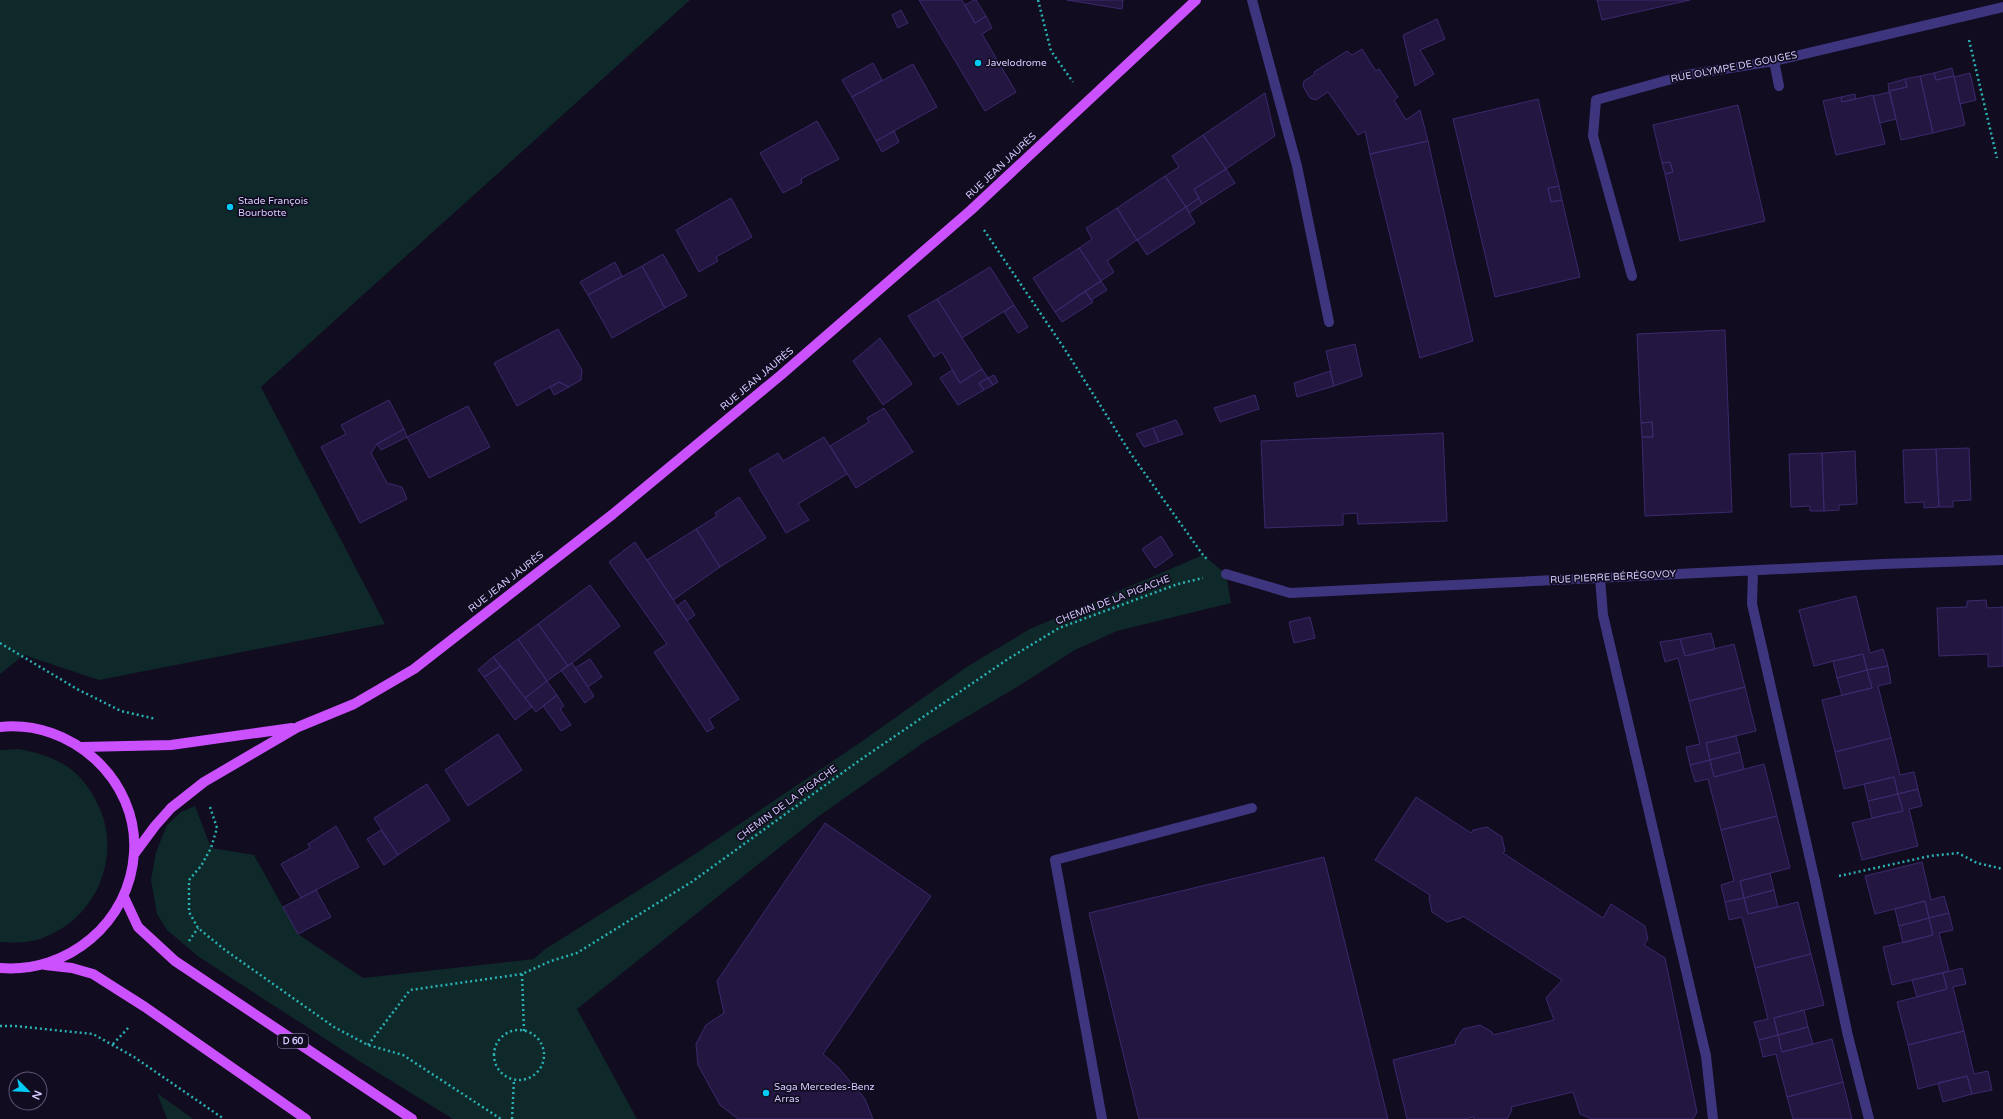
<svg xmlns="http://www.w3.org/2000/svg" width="2003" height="1119" font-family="'Varela Round',sans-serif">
<rect width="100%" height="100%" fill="#110c1f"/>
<path fill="#0f2829" d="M0 0H690L261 387 385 624 99 680 24 655 0 674Z
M1203 555 1226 574 1231 603 1117 631 1075 650 1017 687 926 741 819 816 577 1009 637 1119H453L364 1064 199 957 167 930 157 914 151 880 156 852 167 825 181 812 195 806 211 848 254 855 298 934 363 978 534 959 544 950 686 860 861 742 968 666 1030 629Z
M19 749C38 753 57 758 72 770 84 780 93 793 99 807 122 856 96 918 45 937 31 943 15 943 0 942V750Z
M157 1093 193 1119H167Z"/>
<path fill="#231741" stroke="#3b296d" d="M919 0H962L975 23 986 16 992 28 982 34 1016 92 985 111Z
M974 0H976L986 16 975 23 965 5Z
M1067 0H1123L1122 9Z
M1597 0H1690L1602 20Z
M901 10 908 23 898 28 892 15Z
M1437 19 1445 39 1420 50 1434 74 1415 86 1403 35Z
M1362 49 1376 71 1379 69 1398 97 1394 100 1406 120 1420 110 1428 141 1370 154 1365 131 1358 135 1328 92 1316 100 1310 98 1303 86 1304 81 1315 74 1314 72 1347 51 1352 55Z
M873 63 882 80 852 97 842 80Z
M913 64 937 107 876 141 852 97Z
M1952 68 1954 76 1936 80 1934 73Z
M1934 73 1936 80 1954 76 1965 125 1933 133 1920 76Z
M1970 73 1976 100 1960 104 1954 77Z
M1920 76 1933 133 1901 140 1889 91 1907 87 1905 79Z
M1905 79 1907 87 1889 91 1888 84Z
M1890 92 1896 119 1880 123 1873 96Z
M1265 93 1275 136 1226 169 1203 135Z
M1855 94 1856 99 1842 102 1841 97Z
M1873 95 1885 144 1836 155 1823 101 1841 97 1842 102Z
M1538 99 1559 186 1548 188 1551 202 1562 200 1580 277 1495 297 1453 119Z
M1738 105 1765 221 1680 241 1665 174 1673 172 1670 162 1662 163 1653 125Z
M817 121 839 159 801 179 802 183 783 193 760 153Z
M894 131 899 142 882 152 876 141Z
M1203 135 1226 169 1194 189 1199 198 1186 207 1165 176 1179 167 1172 156Z
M1428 141 1473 341 1420 358 1370 154Z
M1670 162 1673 172 1665 174 1662 163Z
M1226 169 1235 183 1202 204 1194 189Z
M1165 176 1186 207 1137 240 1117 208Z
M1559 186 1562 200 1551 202 1548 188Z
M731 198 752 237 716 257 718 261 699 272 676 230Z
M1199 198 1202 204 1189 213 1186 207Z
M1186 207 1195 223 1147 255 1137 240Z
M1117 208 1137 240 1107 261 1114 272 1101 281 1079 248 1092 239 1086 228Z
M1079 248 1101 281 1055 312 1033 278Z
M663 254 687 296 665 308 642 266Z
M615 262 622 276 588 295 580 282Z
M642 266 665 308 612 338 588 295Z
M990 267 1014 305 962 338 937 299Z
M1101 281 1107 290 1091 300 1085 291Z
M1085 291 1093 302 1062 322 1055 312Z
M937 299 982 369 960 383 942 352 934 357 908 316Z
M1014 305 1028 327 1018 333 1004 312Z
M558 329 582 370 581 380 569 387 559 382 517 406 494 363Z
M1725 330 1732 512 1645 516 1642 437H1653L1652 422 1641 423 1637 334Z
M880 338 912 384 883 405 853 361Z
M1355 344 1362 376 1334 386 1326 351Z
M982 369 988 378 979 383 984 390 958 405 940 378 952 370 960 383Z
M1330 371 1334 386 1297 397 1294 383Z
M994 375 998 382 993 385 988 378Z
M988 378 993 385 984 390 979 383Z
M559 382 569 387 554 395 550 387Z
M1255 395 1259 409 1220 422 1214 408Z
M389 400 404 429 377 444 371 453 387 483 402 487 407 499 360 523 321 447 346 434 341 425Z
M468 406 490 447 429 478 407 437Z
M884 408 913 452 856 488 830 446 869 422 867 418Z
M1176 420 1183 434 1159 442 1153 428Z
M1652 422 1653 437H1642L1641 423Z
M1153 428 1159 442 1144 447 1136 434Z
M404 429 407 437 381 450 377 444Z
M1443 433 1447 521 1358 524 1357 513 1343 514V525L1265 528 1261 441Z
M824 437 847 474 798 504 809 520 786 533 749 470 778 453 783 461Z
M1969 448 1971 500 1953 501V507H1939L1936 449Z
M1936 449 1939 507 1924 508V502L1905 503 1903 450Z
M1855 451 1857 504 1839 505V510L1824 511 1822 453Z
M1822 453 1824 511H1810V506L1791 507 1789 454Z
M739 497 766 538 720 567 696 529 717 516 715 513Z
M696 529 720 567 673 600 647 560Z
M1161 536 1173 555 1155 568 1142 549Z
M635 542 739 699 709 719 714 728 707 732 654 652 667 644 609 562Z
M590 585 620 626 568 666 538 624Z
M1856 596 1870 653 1883 649 1888 666 1867 670 1863 654 1814 666 1799 610Z
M685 600 695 615 687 621 677 606Z
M1986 600 1987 608 2003 607V666L1988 667V654L1939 656 1937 608 1967 607V601Z
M1310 617 1315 638 1294 643 1289 622Z
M538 624 568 666 547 681 518 639Z
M1711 633 1715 649 1685 656 1680 639Z
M518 639 547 681 525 698 493 657Z
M1680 639 1685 656 1734 644 1745 687 1689 701 1678 658 1665 662 1660 642Z
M1863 654 1867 670 1837 678 1833 661Z
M493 657 501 666 484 677 478 670Z
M590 659 602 677 588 687 575 668Z
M572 663 594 696 585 703 561 670Z
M501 666 532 707 515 720 484 677Z
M1888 666 1891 683 1878 686 1891 738 1835 752 1822 700 1872 688 1867 670Z
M1867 670 1872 688 1842 695 1837 678Z
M547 681 557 695 536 712 525 698Z
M1745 687 1756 731 1706 743 1710 760 1690 765 1686 747 1700 744 1689 701Z
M557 695 564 706 560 709 571 725 561 731 543 706Z
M498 734 522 770 468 806 445 770Z
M1736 736 1740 752 1710 760 1706 743Z
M1891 738 1900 775 1914 772 1918 789 1898 794 1894 777 1844 789 1835 752Z
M1740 752 1744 769 1714 777 1710 760Z
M1710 760 1714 777 1764 764 1777 816 1721 830 1708 779 1695 782 1690 765Z
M1894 777 1898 794 1868 801 1864 784Z
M427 784 450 820 398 855 374 818Z
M1918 789 1922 806 1909 809 1918 846 1862 860 1852 823 1903 811 1898 794Z
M1898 794 1903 811 1872 818 1868 801Z
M1416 797 1471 833 1473 830 1487 827 1502 837 1505 851 1503 853 1603 918 1611 904 1645 926 1648 939 1644 945 1665 958 1697 1112 1693 1119H1592L1580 1114 1573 1092 1511 1107 1512 1110 1507 1119H1474V1117L1464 1119H1407L1393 1060 1456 1044 1455 1041 1463 1029 1480 1025 1492 1032 1493 1035 1554 1020 1546 998 1562 980 1463 916 1461 918 1447 922 1432 912 1429 898 1430 895 1375 860Z
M1777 816 1790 868 1740 881 1744 898 1725 902 1721 885 1734 881 1721 830Z
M825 823 931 896 823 1054 838 1067 865 1099 873 1119H738L720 1105 698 1065 696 1044 706 1025 724 1013 717 981Z
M336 826 359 867 301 898 281 864 310 848 308 844Z
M381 830 398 855 384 865 367 839Z
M1324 857 1388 1119H1139L1089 913Z
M1922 862 1931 900 1944 896 1949 913 1929 918 1925 901 1875 914 1865 876Z
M1770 873 1774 890 1744 898 1740 881Z
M316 890 331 917 298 934 283 907Z
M1774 890 1778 907 1748 914 1744 898Z
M1744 898 1748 914 1798 902 1811 954 1755 968 1742 917 1729 920 1725 902Z
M1925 901 1929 918 1899 926 1895 909Z
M1949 913 1953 930 1939 933 1949 971 1892 985 1883 947 1933 935 1929 918Z
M1929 918 1933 935 1903 943 1899 926Z
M1811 954 1824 1005 1774 1018 1778 1035 1759 1040 1754 1022 1768 1019 1755 968Z
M1962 968 1966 984 1953 987 1964 1031 1908 1045 1897 1002 1947 989 1943 973Z
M1943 973 1947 989 1917 997 1912 980Z
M1804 1010 1808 1027 1778 1035 1774 1018Z
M1808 1027 1813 1044 1782 1052 1778 1035Z
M1964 1031 1974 1074 1988 1071 1992 1090 1972 1094 1967 1076 1918 1089 1908 1045Z
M1778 1035 1782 1052 1832 1039 1843 1082 1787 1097 1776 1054 1763 1057 1759 1040Z
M1967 1076 1972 1094 1943 1102 1938 1083Z
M1843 1082 1852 1119H1793L1787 1097Z"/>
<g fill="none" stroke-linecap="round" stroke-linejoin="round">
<path stroke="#2ab1b3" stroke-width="2.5" stroke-dasharray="2 3" stroke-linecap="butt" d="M1038 0 1051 51 1073 82
M1969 40 1997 158
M984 230 1064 348 1131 454 1203 555 1208 560
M0 643 77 689 121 711 156 719
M210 807 217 828 211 848 201 866 189 880V912L198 928 225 950 334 1027 368 1045 403 1055 501 1119
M1839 876 1930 856 1958 853 1977 863 2003 869
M189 941 198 928
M522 974 524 1031
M0 1026H14L93 1034 134 1057 224 1119
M494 1055a25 25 0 1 1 50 0a25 25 0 1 1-50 0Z
M113 1044 130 1026
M368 1045 410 990 522 974 551 961 577 953 693 881 860 760 1008 659 1059 628 1178 584 1203 578
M512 1119 514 1080"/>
<path stroke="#3e357f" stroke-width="10" d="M1252 0 1297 166 1329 322
M1774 61 1779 86
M1632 276 1593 136 1596 100 1686 75 1774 61 2003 7
M1753 571 1752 604 1815 881 1848 1036 1869 1119
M1226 574 1290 593 1883 564 2003 560
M1600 578 1603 615 1706 1056 1713 1119
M1102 1119 1055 860 1252 808"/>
<path stroke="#cb51ff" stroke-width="10" d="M0 727C71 719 139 780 134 853 130 922 68 974 0 968
M82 747 171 745 292 728
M135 853 155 826 171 808 204 782 298 727 354 704 414 669 613 514 781 375 971 210 1196 0
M124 897 138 927 175 961 412 1119
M45 965 72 968 93 974 145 1007 306 1119"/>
</g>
<g fill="#00caf5" stroke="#110c1f" stroke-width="1.5">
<circle cx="978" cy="63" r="4"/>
<circle cx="230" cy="207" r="4"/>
<circle cx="766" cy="1093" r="4"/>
</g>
<g text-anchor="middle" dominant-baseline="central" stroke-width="3.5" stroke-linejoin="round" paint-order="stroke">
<rect fill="#110c1f" stroke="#9a91bc" stroke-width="1" x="278" y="1034" width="30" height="14" rx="3"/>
<g font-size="9" font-weight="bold" fill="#d4caff">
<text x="293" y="1041">D 60</text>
</g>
<g font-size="10" fill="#d4caff" stroke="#110c1f" text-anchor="start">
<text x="986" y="63">Javelodrome</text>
<text x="238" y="201">Stade François<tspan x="238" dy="12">Bourbotte</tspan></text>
<text x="774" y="1087">Saga Mercedes-Benz<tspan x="774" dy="12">Arras</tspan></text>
</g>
<g font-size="10" fill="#d4caff" stroke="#110c1f">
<text transform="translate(1734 67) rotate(-11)">RUE OLYMPE DE GOUGES</text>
<text transform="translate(1001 166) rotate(-43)">RUE JEAN JAURÈS</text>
<text transform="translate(757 379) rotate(-40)">RUE JEAN JAURÈS</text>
<text transform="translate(1613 577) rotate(-3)">RUE PIERRE BÉRÉGOVOY</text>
<text transform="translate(506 582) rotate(-38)">RUE JEAN JAURÈS</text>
<text transform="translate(1113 600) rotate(-21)">CHEMIN DE LA PIGACHE</text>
<text transform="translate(787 803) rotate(-36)">CHEMIN DE LA PIGACHE</text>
</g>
</g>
<g transform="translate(28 1091) rotate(114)"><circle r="19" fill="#110c1f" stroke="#5f5879"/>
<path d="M0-3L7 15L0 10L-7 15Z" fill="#00caf5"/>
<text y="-6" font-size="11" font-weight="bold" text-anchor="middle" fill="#d4caff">N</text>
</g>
</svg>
